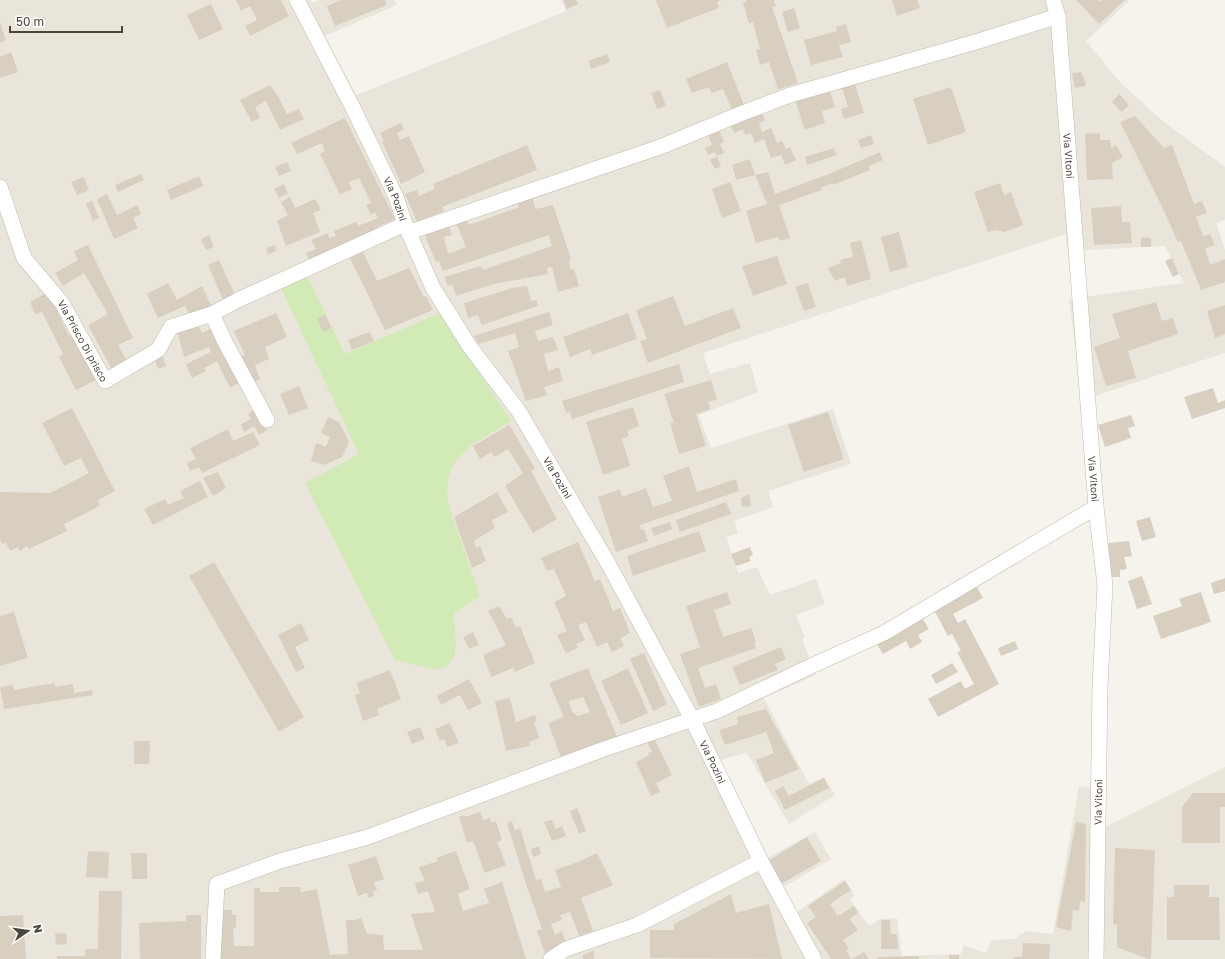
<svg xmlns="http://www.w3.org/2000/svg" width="1225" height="959" font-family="'Golos Text',sans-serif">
<rect width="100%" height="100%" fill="#f6f3ec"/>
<path fill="#eae5da" d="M0 0H310L312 3 319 0H394L397 5 325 36 356 95 566 11 562 0H1130L1086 41 1120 82 1159 118 1225 167V220L1216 223 1225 250V353L1082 400 1069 299 1184 283 1165 246 1067 251 1066 234 703 353 710 374 750 363 758 392 699 415 711 448 833 409 851 464 768 491 773 507 734 521 738 533 726 537 738 573 757 567 770 595 816 579 825 604 796 615 805 638 802 639 816 675 764 698 809 784 824 777 835 795 789 824 747 753 719 760 767 858 815 832 831 859 782 888 797 912 844 879 855 896 850 899 869 926 879 919 897 918 902 956 961 954 964 945 985 953 992 940 1014 939 1026 931 1053 934 1079 786 1101 789V829L1225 767V959H0Z"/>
<path fill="#d2eab5" d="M306 274 345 354 440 313 511 421 469 447 455 462 448 477 447 497 453 519 480 596 454 614C453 628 459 644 453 658 451 661 447 665 445 668L432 669 395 660 305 483 359 454 280 286Z"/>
<path fill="#d8cfc1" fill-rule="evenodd" d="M236 0H281L289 16 250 36 245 26 257 20 250 6 241 11Z
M341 0H385L387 5 335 26 327 6Z
M563 0H576L578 4 567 9Z
M656 0H721L717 2 719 8 667 28Z
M746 0H774L776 6 772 7 798 83 778 89 769 62 760 65 756 50 760 49 753 22 749 24 743 3 746 2Z
M892 0H917L920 8 897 16Z
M1076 0H1098L1099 2 1102 0H1125L1099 24Z
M211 4 223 29 199 40 187 15Z
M794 8 800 28 788 32 782 12Z
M0 23 6 40 0 43Z
M846 24 851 42 839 45 843 57 811 65 804 40 837 31 836 27Z
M11 52 18 72 0 78V57Z
M607 54 610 62 591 69 588 61Z
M727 62 744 105 732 110 723 89 712 93 709 87 692 93 686 79Z
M1081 72 1084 78 1086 86 1075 88 1072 73Z
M854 81 864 113 844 119 841 109 848 107 841 85Z
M270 85 278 96 287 114 299 109 304 119 280 130 266 101 255 107 260 118 252 122 240 100Z
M951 87 966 132 928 145 913 99Z
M829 89 835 107 822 111 825 123 805 130 795 100Z
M660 90 666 106 657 109 651 93Z
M1119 94 1129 105 1122 112 1112 102Z
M760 108 765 120 759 123 762 132 771 128 777 143 782 141 786 149 790 147 796 160 785 165 781 155 771 158 764 139 755 143 751 133 745 135 743 129 734 133 729 121Z
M1135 116 1164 148 1172 145 1194 204 1202 201 1207 213 1196 217 1203 236 1210 234 1215 245 1205 249 1210 265 1225 259V282L1201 290 1181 241 1178 242 1165 213 1120 122Z
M345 118 395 219 377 227 379 231 310 261 306 253 316 249 311 240 328 233 329 238 336 236 334 231 356 222 358 226 378 218 375 212 371 215 366 205 371 203 359 178 349 182 352 189 340 195 320 154 325 151 322 143 297 154 291 143Z
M401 123 404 130 397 133 400 140 409 136 425 172 401 184 382 142 384 141 380 133Z
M718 128 724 142 720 144 724 153 717 156 715 152 708 155 705 148 712 145 707 133Z
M1100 133V140H1110L1111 148 1116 145 1123 157 1112 163 1113 179 1087 180 1085 134Z
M871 135 874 144 861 148 858 140Z
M527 145 537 170 442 207 444 211 417 222 405 194 417 190 419 196 435 189 433 184Z
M834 148 837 155 807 165 805 157Z
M880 152 883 160 869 166 870 170 833 185 832 183 821 188 822 190 779 205 790 238 780 241 778 237 756 243 746 211 767 204 755 175 768 172 775 194 829 174Z
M717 156 721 166 715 169 710 160Z
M750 159 755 175 736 180 732 165Z
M287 162 291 171 279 176 275 167Z
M141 174 144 180 118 192 115 185Z
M199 176 203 186 171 200 167 190Z
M84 177 89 190 77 195 71 182Z
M730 182 741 211 722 218 712 189Z
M1000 183 1004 195 1011 192 1023 225 1004 232 996 230 988 232 974 192Z
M284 184 288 193 279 198 274 189Z
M107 194 117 215 137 205 141 214 133 218 138 228 114 239 97 199Z
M531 195 536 209 553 205 571 259 569 260 571 270 574 269 579 286 558 292 552 267 547 268 548 274 494 284 456 296 452 285 448 286 444 277 480 266 483 270 552 246 549 235 443 271 439 261 436 262 423 231 448 222 452 235 444 237 448 254 466 247 455 220 465 216 469 225 519 207 516 200Z
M290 197 295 208 315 199 321 210 313 213 320 232 286 246 277 221 288 215 281 202Z
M92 201 99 218 93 221 86 204Z
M1121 206 1122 222H1130L1132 243 1094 245 1091 208Z
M899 232 908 267 890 272 881 237Z
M209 235 214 247 206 250 201 239Z
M1141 238H1151V247H1141Z
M861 240 871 279 847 286 845 277 835 281 828 268 841 263 840 260 853 257 850 243Z
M88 245 133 338 118 345 127 361 112 370 88 325 108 314 84 273 63 286 55 273 78 260 74 251Z
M275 245 276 251 268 255 266 248Z
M361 248 377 281 409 268 424 297 426 296 433 310 385 330 348 254Z
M777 256 787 284 753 296 742 266Z
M1172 258 1179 274 1173 277 1165 261Z
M219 260 236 297 224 302 208 265Z
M168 283 177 300 202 286 212 308 191 318 185 306 158 318 147 294Z
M808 283 816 307 804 311 795 287Z
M527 286 531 301 537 300 538 306 482 325 478 315 468 318 464 303 512 288Z
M46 293 54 306H55L69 336 74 334 96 380 76 390 59 357 63 354 42 312 35 314 30 302Z
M673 296 685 326 733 308 741 328 648 363 640 341 647 339 636 310Z
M1156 302 1162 321 1173 318 1178 334 1128 351 1136 378 1106 386 1094 347 1120 338 1112 314Z
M1225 305V334L1215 338 1207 311Z
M549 312 553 325 535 331 538 341 553 337 558 350 544 354 548 371 559 367 563 381 544 387 547 395 526 401 508 351 519 347 515 333 479 344 474 336Z
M276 313 287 337 265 347 269 359 255 365 260 379 252 383 239 357 245 355 234 331Z
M628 313 637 339 592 355 590 349 570 357 563 337Z
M325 314 331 328 323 332 317 319Z
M198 325 202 333 214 327 241 382 230 388 217 361 204 368 206 371 192 378 186 364 211 352 209 347 184 357 176 328Z
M370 332 374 341 352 350 348 340Z
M161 351 166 366 158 369 153 355Z
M679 364 684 382 572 419 570 412 566 413 562 401Z
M711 380 717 399 708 402 710 409 696 414 706 446 679 454 670 423H674L664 394Z
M299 386 308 408 289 415 280 394Z
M1213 388 1218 403 1225 400V408L1192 419 1184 397Z
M633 407 639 426 627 431 629 436 622 439 630 466 603 475 586 422Z
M72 408 115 491 98 500 100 506 64 524 67 531 29 549 27 546 20 551 18 547 10 551 6 543 2 544 0 540V492L50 493 89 473 81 458 64 466 42 423Z
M256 409 267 430 259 435 254 426 244 432 241 424 251 419 248 414Z
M828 412 844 459 804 472 788 425Z
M1131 415 1135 426 1128 428 1131 438 1105 447 1098 425Z
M328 417 339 422 349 442 342 457 324 465 311 461 316 443 326 447 330 437 321 433Z
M509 425 535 468 531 471 557 519 533 533 505 486 523 473 508 449 495 457 491 452 480 459 473 446Z
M228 429 233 441 253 432 260 445 202 473 199 467 190 471 187 463 196 459 190 448Z
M689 466 697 492 736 479 739 491 640 525 641 530 644 529 648 541 616 552 598 497 620 489 622 497 646 488 653 507 672 501 663 476Z
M218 472 226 488 213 496 203 478Z
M200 481 208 497 153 525 144 509 165 499 168 505 184 498 180 491Z
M497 492 508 512 492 520 495 528 474 541 476 548 480 546 486 561 472 568 454 517Z
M749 494 751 506 742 507 741 498Z
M726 502 731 514 680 532 676 520Z
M1150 517 1156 537 1142 541 1136 521Z
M670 522 672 529 654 536 651 528Z
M699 531 706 551 633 576 627 556Z
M1129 541 1132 556 1124 557 1127 569 1120 570V577H1111L1108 543Z
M578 542 595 581 600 579 613 611 620 608 630 633 620 638 624 646 612 652 607 642 597 647 586 622 578 625 585 640 576 644 578 648 566 653 557 635 567 631 554 602 566 596 554 569 547 571 541 558Z
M750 547 753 555 749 557 751 561 736 566 731 554Z
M214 562 304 717 279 732 189 576Z
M1142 576 1152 604 1137 609 1128 581Z
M1225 578V591L1214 594 1211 583Z
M977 587 983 598 953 614 958 623 965 619 999 684 938 717 928 699 961 681 965 689 974 684 957 652 961 651 952 634 948 636 934 610Z
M727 592 731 604 714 610 723 637 751 628 756 641 754 642 756 648 698 668 705 688 716 684 721 699 699 707 680 654 700 647 686 606Z
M1201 592 1211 622 1161 639 1153 616 1182 606 1179 599Z
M499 606 507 619 511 617 516 628 520 626 535 663 515 672 513 668 491 677 483 655 506 645 488 611Z
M14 612 28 658 0 666V616Z
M922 618 929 629 918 635 922 642 910 649 906 641 883 654 876 643Z
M301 623 309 640 295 647 305 668 296 672 278 635Z
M473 632 479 645 469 649 463 637Z
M1015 641 1018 649 1001 656 998 648Z
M781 647 786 659 775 664 778 670 740 685 732 667Z
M644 653 667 704 653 711 630 659Z
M952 663 958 672 936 684 931 675Z
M588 668 618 739 580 754 578 750 561 757 548 723 564 717 549 683ZM583 697 590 712 578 716 572 712 569 701Z
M628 668 648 713 621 725 601 681Z
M390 670 401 699 377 709 379 715 363 721 355 695 360 693 356 683Z
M469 679 482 703 468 710 460 695 441 705 437 696Z
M55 683V687L73 684 74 693 92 690 93 695 4 709 0 687 13 685 14 690Z
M510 698 516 722 535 715 537 721 534 722 539 738 529 742 530 746 506 751 495 701Z
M766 709 799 769 765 783 756 760 774 753 766 732 725 745 719 730 738 724 737 717Z
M450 723 459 743 447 747 444 739 440 741 435 729Z
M420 727 425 739 412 744 407 732Z
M653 736 672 775 656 783 660 792 651 796 636 762 649 755 648 753 652 752 646 739Z
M134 741H150L149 764H134Z
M824 778 829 788 785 810 775 791 783 786 789 796Z
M1193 793H1225V807H1220V843H1182V807Z
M577 808 586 831 579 834 570 811Z
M480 812 483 820 490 818 492 823 496 821 502 840 497 842 506 865 485 873 473 841 467 843 459 817 464 815 465 817Z
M552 820 555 829 562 826 566 836 552 841 544 822Z
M512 821 515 830 520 828 536 880 541 879 545 892 561 887 555 870 578 862 597 853 613 885 581 898 593 931 579 936 570 912 560 915 562 920 551 924 555 934 562 931 568 948 546 956 537 931 542 929 526 884 507 823Z
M1076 822 1086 824 1085 902 1080 901 1079 911 1073 910 1071 931 1056 927Z
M807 837 821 861 781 884 768 861Z
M539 846 541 854 533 857 531 849Z
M1115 848 1155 850 1151 959H1148L1117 947V925L1113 924Z
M88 851 109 852 108 878 86 877Z
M456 851 470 889 458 894 463 911 489 903 484 889 502 882 526 959H217L218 910H232V915H236V928H233L234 946H254V888H260V892H279V887H300L301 892 317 889 330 955 348 954 346 920H355L361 918 367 934 383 935 384 950H423L411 914 435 912 428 891 418 894 415 883 425 881 419 867 438 861 436 858Z
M131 853H147V879H132Z
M376 856 384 879 374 882 377 890 373 891 374 896 368 898 367 893 358 896 348 865Z
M845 881 851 890 830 904 838 916 854 906 858 913 850 919 858 930 843 940 849 948 846 950 851 959H831L807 923 816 917 808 906Z
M1174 885H1209V897H1219L1220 940H1167V897H1174Z
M99 891H122L121 959H57V956H85V949H98Z
M731 894 736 913 769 904 782 959 650 958V930H674V924Z
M23 915 26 959H0V916Z
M186 915H201V959H140L139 923 186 921Z
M881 920H890L891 934H897L898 949H881Z
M66 933 67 944 56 945 55 934Z
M1023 943 1050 944 1049 959H1013V957H1022Z
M594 950V959H583V955Z
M864 952 869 959H852Z
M949 955H959V959H949Z
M919 956V959H878L877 957Z"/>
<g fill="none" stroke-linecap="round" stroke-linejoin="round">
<g stroke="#c2bbae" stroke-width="16">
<g id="street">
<path id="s1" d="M297 0 353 108 396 197 405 224 433 288 470 347 518 410 609 565 692 719 761 861 814 959"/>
<path id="s2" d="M1053 0 1058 16 1096 507 1105 585 1100 687 1096 959"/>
<path id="s3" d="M0 187 24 258 62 303 105 381 158 350 171 327 212 314"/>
<path d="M410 232 660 147 740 114 790 95 979 41 1058 16"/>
<path d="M267 420 225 342 212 314 238 300 405 224"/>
<path d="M213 959 217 884 280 861 368 837 604 749 717 711 809 667 884 633 1096 507"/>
<path d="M551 959 566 949 637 925 761 861"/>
</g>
</g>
<use href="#street" stroke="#fff" stroke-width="15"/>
</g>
<g text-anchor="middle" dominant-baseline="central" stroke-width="3" stroke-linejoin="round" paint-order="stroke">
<g font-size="10" fill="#4b4439" stroke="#fff">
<text stroke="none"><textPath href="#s2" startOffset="157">Via Vitoni</textPath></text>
<text stroke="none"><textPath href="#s1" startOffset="222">Via Pozini</textPath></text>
<text stroke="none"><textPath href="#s3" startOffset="177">Via Prisco Di prisco</textPath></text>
<text stroke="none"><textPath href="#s1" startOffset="546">Via Pozini</textPath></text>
<text stroke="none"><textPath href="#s2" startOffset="481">Via Vitoni</textPath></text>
<text stroke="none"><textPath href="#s1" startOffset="870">Via Pozini</textPath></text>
<text transform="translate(1098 802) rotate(-89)">Via Vitoni</text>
</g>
</g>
<g transform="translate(28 931) rotate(77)" stroke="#ffffff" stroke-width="3" paint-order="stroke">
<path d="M0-3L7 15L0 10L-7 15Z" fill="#4b4439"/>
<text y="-6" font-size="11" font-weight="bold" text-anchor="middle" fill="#4b4439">N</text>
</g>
<path d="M10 26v6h112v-6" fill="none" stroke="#4b4439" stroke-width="2"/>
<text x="16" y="26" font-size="12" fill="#4b4439" stroke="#ffffff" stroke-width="3" paint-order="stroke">50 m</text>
</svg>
